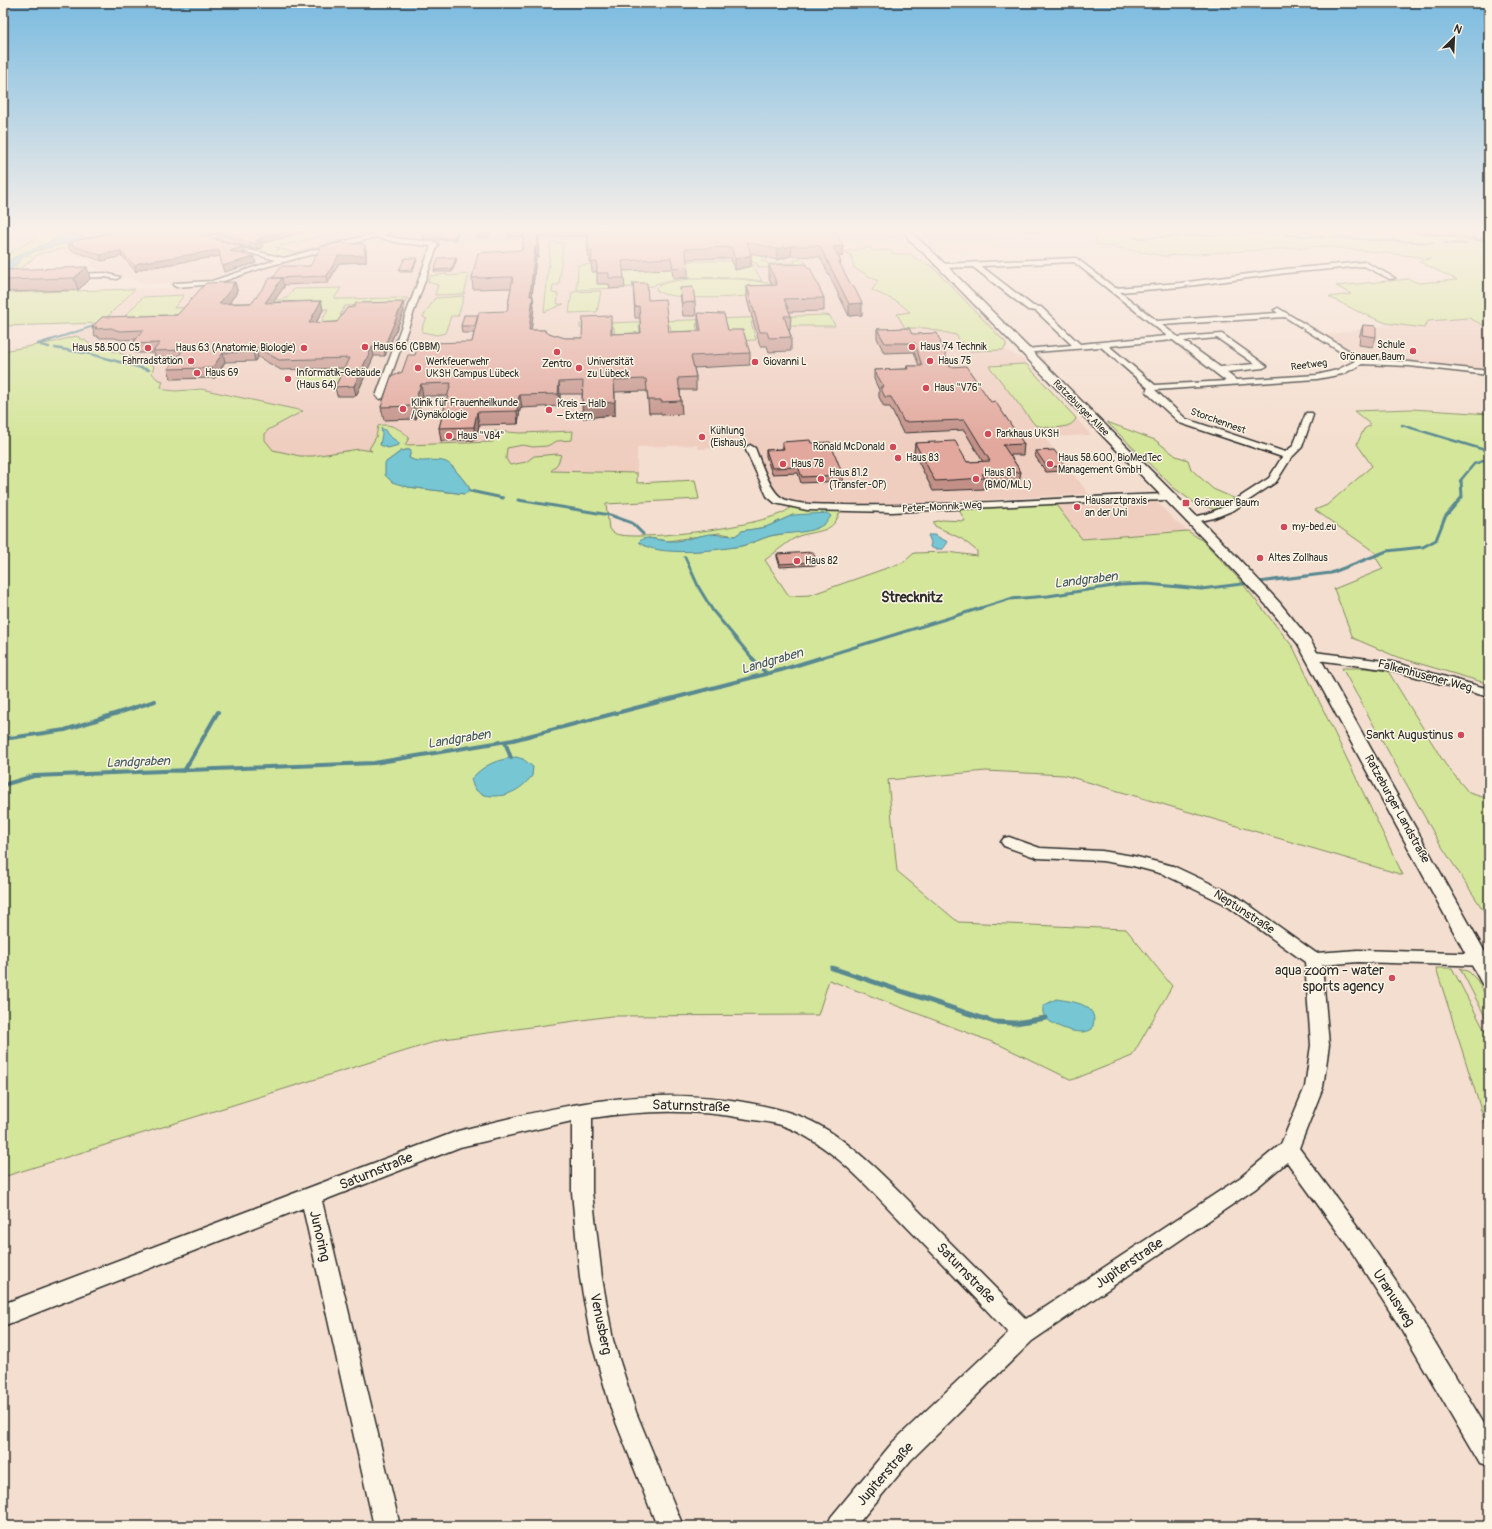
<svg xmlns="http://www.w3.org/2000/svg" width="1492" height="1529" font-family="Pangolin,sans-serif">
<rect width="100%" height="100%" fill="#f4decf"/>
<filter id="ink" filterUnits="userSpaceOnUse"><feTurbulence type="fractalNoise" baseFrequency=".025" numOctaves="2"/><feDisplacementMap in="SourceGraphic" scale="8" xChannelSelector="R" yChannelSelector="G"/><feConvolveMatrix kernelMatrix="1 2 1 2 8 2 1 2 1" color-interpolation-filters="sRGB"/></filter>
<g filter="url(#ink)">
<path fill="#efcec0" d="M78 229H233L197 239 243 229H390L380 236 406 229H895L918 259 933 266 1007 343 1006 350 1024 360 1091 435 1044 437 1089 494 887 505 817 507 779 501 748 446 698 449 697 445 637 447V473L550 471 554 468 534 456 526 462 510 465 506 459V448L523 445 533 447 547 446 557 441 572 440 573 431 520 433 494 431V442L405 445 373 451H348L313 456H300L278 452 273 450 266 442 265 434 268 430 302 411 194 388 176 391 166 390 161 387 157 379 63 339 104 324 101 323 135 289 208 287 243 274 288 261 284 258 270 254 233 265 230 269 236 271V273L210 282 150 284 91 267V261L57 250 107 238Z
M918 229H981L1005 249 942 253 934 248Z
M994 229H1103L1096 237Z
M1469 318 1489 328V372L1370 361 1359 357 1324 335 1395 324 1424 328 1428 321Z
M1152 497 1174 520 1188 531 1082 539 1053 501Z"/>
<path fill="#d4e69a" stroke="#808862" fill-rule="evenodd" d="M33 229H78L108 238 39 254 11 276H3V256L36 238Z
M301 229 324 231 345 229C340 231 331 230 328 232L332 233 276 247 279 248 277 250 281 249 294 253 341 240 344 241 286 257H280L216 240H220L253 248 263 244 244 239Z
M779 229H894L899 236 886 237 883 233H852L833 237Z
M1103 229H1384L1489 242V328L1469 318 1428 321 1424 328 1386 323 1357 311 1329 297 1351 294 1336 286 1409 279 1418 283 1457 280 1418 261 1431 259 1412 256 1323 246 1165 256 1095 244 1096 237Z
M1409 229H1489V239Z
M551 242 563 243 559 285H553L552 293 558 294 557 304H564L544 312Z
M870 247 872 251 890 250 894 254H911L916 259 932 266 1006 343V346L1003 350 969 351 956 335 926 328H905L897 314 910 312 898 302 872 290 878 281 854 268 851 255 844 252Z
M743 252H760L767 259 761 260 763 262H767L768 264 795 263 794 260 803 259 807 267 759 268 757 263H754Z
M693 261H727L752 264 762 281C743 277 667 274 653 286L577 290 578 265Z
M447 274V276L469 274 464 294 435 295 438 285 428 282 430 276Z
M741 279 767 283 804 282C785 286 766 294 746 296 730 298 669 300 657 291L656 288C668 276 723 279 741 279Z
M341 288 335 297 336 299 407 298 404 304 345 306 340 315 349 316 347 319 317 331 328 309 279 310 236 305 273 298 279 300 287 298 294 289Z
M135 289 101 323 3 326V293Z
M601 291 597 312 569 313 572 292Z
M184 295 174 308 206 307 201 314 125 316 143 297Z
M464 296 458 316H451L445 333 437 335 422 332 423 324 427 319 423 317 435 298Z
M825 315 830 316 835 326H791L789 321 751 322 756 340 731 341 726 323 696 324 700 345 673 346 670 325 639 326 641 344 615 345 614 327 580 328V324Z
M76 336 86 341 89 344 129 356 154 366 152 373 157 379 163 381 161 387 166 390 176 391 201 389 303 411 268 430 265 434V440L273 450 300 456H313L359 449 372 451 369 449 376 437 378 426C389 422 403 430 409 438L405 445 493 442 494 431 520 433 573 431 572 440 557 441 547 446 533 447 523 445 507 448 506 459 510 465 526 462 534 456 558 454 561 455 558 463 551 471 637 473V483L695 480 699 499 606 504 609 529C611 531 614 533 616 534 640 542 780 525 792 506L841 509C833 535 820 529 799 536 789 540 775 553 765 560L789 596 810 595 904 562 914 553 948 552 977 556V551L962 539 935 526 933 522 942 520 965 521 958 508 1053 501 1082 539 1188 531 1203 541 1238 578 1293 647 1403 875 1064 775 986 771 888 780 897 871 958 922 1126 929 1172 986 1132 1056 1072 1080 1000 1045 829 980 818 1015 611 1016 444 1039 3 1177V351L54 342ZM406 450H411L409 458 415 461 452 466 469 487 465 494 408 487 385 463 401 451ZM793 515 818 528 770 536 742 546 698 551H678L648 538 668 541 719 533 735 536 742 531 766 527Z
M1023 364H1026L1076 418C1072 431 1045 428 1035 425L989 366Z
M350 368 341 387 309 384 298 377 297 370Z
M1412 409 1489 414V684L1397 657 1353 638 1334 589 1383 569 1376 558V553L1315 510 1327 505 1372 466 1357 444 1364 429 1371 425 1354 411Z
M1107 422 1155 440 1176 456 1188 460 1191 469 1213 489 1236 499 1216 510 1193 502 1174 488Z
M1342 668H1366L1388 671 1445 764 1469 793 1489 799V919L1437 839Z
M1436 968H1452L1489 1039V1135Z
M1460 968 1469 972 1477 980 1489 1001V1024Z"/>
<path fill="#77c6d4" stroke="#598890" d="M68 233 87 238C69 245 51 245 33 252 30 254 24 256 22 258 16 265 13 270 3 271V266C16 253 41 248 58 238V235Z
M381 428 385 430 388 435 399 443V445L388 448 380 445 382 434Z
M406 450H411L409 458C421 465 434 457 446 462 452 464 464 481 469 487L470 491 465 494 408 487 392 482 385 475V463L401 451Z
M827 513 831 516C820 536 790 531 770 536 760 539 751 544 741 546 719 550 656 558 639 542L642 539 648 538 668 541H677L709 534 735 536 742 531 766 527 793 515Z
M928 535H934L948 542 943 549H935L930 547 931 542Z
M516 757 523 759 533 767 532 776C520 791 504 799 485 795 481 794 476 791 474 788 473 786 472 782 471 779 485 764 496 760 516 757Z
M1056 999C1075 1002 1101 1004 1092 1029 1082 1037 1054 1027 1046 1018 1042 1014 1043 1011 1043 1006Z"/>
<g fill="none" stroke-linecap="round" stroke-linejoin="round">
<path stroke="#598890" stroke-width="2" d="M1286 235 1324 237
M1185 236 1248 233 1280 234
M1329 237 1433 243
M1135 238 1180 236
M1445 243 1466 244
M48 341 97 325"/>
<path stroke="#598890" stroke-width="2.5" d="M38 344 51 340
M41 345 49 347
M55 348 90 354 149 370
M1402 425 1488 451
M1460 481 1474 464 1489 459"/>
<path stroke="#598890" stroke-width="3" d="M470 491 503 498
M518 500 610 515 632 523 643 534
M685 557 699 588 713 611 753 659
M816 659 1010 599 1048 596 1120 585 1147 584 1201 589 1331 573 1387 551 1423 547 1436 540 1445 517 1462 497 1461 480"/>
<path stroke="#598890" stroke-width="4" d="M752 658 766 673
M3 739 65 730 155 701
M505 742 511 758
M184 771 218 712
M3 785 34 776 374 763 513 740 781 670 820 658"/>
<path stroke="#598890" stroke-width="5" d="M832 968 994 1022 1015 1023 1046 1018"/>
<g stroke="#2b2b2b" stroke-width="3">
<path id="minor" d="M232 229H243L204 241 201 239Z
M390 229H401L383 235 400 239 435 242 438 244 383 398 380 399 376 396 431 246 400 243 376 237 265 267 215 284 176 287 173 285 176 283 212 281 276 260 224 246V244L284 258Z
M1026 229H1041V230L1038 232Z
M1076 258 1115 288 1180 283 1286 269 1365 262 1395 278 1390 279 1364 266 1286 273 1180 287 1120 292 1157 321 1278 313 1274 310 1278 308 1363 359 1409 362 1489 371V375L1409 366 1362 364 1343 374 1317 379 1155 390 1186 419 1285 452 1293 446 1306 413H1312L1313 415 1302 447 1291 458 1276 482 1234 510 1214 518 1191 523 1187 522 1186 520 1187 518 1207 514 1226 506 1269 478 1282 457 1180 423 1147 393 1146 391 1148 388 1101 347 1022 353 1021 351 1025 349 1072 345 1036 311 1028 310 973 267 942 268 939 266 942 264ZM1074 262 1167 336 1080 344 1041 307 1033 306 981 266ZM1285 317 1355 361 1337 370 1317 375 1236 380 1226 372 1263 368 1267 366 1222 334 1178 337 1162 325ZM1217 338 1255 364 1220 367 1184 341ZM1173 340 1174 341 1226 381 1155 385 1109 346Z
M105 273 120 277 117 279 105 277 71 278 68 276 71 274Z
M750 445 755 448C760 460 770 491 782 498 795 506 829 504 844 505 952 507 1060 497 1168 494L1173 497 1168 500 1091 502 892 512 807 510 775 503 767 496 745 448Z
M1314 652 1392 662 1489 689V697L1391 670 1310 659 1308 656 1310 653Z
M1009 837 1040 848 1102 851 1133 856 1173 866 1235 895 1316 953 1358 950 1489 954V966L1358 962 1322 965 1329 1045 1323 1087 1299 1148 1364 1235 1416 1311 1489 1432V1467L1480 1464 1400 1327 1350 1249 1287 1162 1255 1189 1032 1341 911 1460 856 1526H827L831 1517 893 1442 1008 1333C973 1295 937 1258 901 1221 868 1187 828 1141 781 1125 771 1122 759 1121 748 1119 696 1109 644 1110 592 1118V1192L602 1278 613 1340 636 1412 683 1526H657L612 1412 591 1340 580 1278 572 1192V1121L460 1147 322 1201 400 1526H374L303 1208 3 1326V1304L458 1131C555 1106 649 1084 749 1103 778 1108 804 1115 829 1131 861 1152 888 1180 915 1207 952 1244 989 1282 1026 1319L1241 1177 1281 1144 1305 1087 1311 1045 1305 962 1223 903 1163 874 1133 866 1102 861 1038 858 1004 846 1001 842 1004 838Z"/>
</g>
<g stroke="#2b2b2b" stroke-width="3">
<path id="major" d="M903 229H910L916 237 935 254 1237 557 1279 602 1310 640 1489 959V986L1482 984 1298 644 1269 608 1227 563 929 258 910 241Z"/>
</g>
<use href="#minor" fill="#fcf5e5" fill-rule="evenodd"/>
<use href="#major" fill="#fcf5e5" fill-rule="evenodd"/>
<path stroke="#2b2b2b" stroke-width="1.5" stroke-dasharray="3 1.5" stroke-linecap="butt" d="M1394 229 1489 241"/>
</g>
<path fill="#c29087" stroke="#2b2b2b" d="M94 229H226L205 236 243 247 245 253 241 254 254 257 256 263 224 272 220 256 140 269 136 272 122 256 102 261 70 250 68 244 71 243 70 242 108 233Z
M228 229H315L263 243V244L262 245 263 248 257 249 217 239 216 233Z
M459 229 455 240H424L423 238Z
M476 229H507L491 230 489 237H477Z
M509 229H651L671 231 796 234 843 246V256H838L841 262 840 265 862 315 849 316 820 257 791 256 777 260 750 253 751 255V266L735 270 731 258 686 259 688 267V278H673L672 269 623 271 625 288 610 289 609 284H597V272H592L591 262H589L588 251V236L539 237 538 257H536L532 296 534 307 531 330H545V332L565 338H582L612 327V334L641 333 640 318H635L633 283 648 300 669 332 699 331 698 324V313L728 330 750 353V365L694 368 696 377V390H680L681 401 682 414 661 415V413H649L647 391 615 392V415L583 418 582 394H560V406L522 408 520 409 518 424 479 425 476 440 441 441 439 428 448 396H423L416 419 384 420 381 407 402 372 415 355 472 342 474 333H462L461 326 478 317 507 311 511 288 473 289 472 278 522 250 524 236 509 237Z
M344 244H364L366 250V262L339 263 328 283 284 285V287L273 302 321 301 323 310 316 323 337 322 404 311 385 356H374L356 396H337L335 387 344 368 281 370 258 357 255 361 225 362 215 378 171 379 168 369 175 360 156 361 154 353H135L132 344 136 339 122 340 114 338H98V336H95L92 327 177 315 235 282 237 290 236 292V294L229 303H252L273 278 310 266Z
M417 258V260L412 272H400L399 270Z
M457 259 452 272H435L434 270Z
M769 265 824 298V311L789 312 791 316 790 330H789L791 337V351L769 352 767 346H760L747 299V286L772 285 769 278Z
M87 267 90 279 78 290 3 292V271Z
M680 288 695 302 696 316H683L681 301Z
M1363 325 1376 337 1373 347 1359 345 1360 334Z
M877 329 912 334 991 402 1024 444 1023 455H1010L1021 472 1019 482 984 484V489L933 491 914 453 915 443 967 462H983L964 430 903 433 890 407H884L879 397V390L874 379V370L906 369 907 366H919L914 352 884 353 877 338Z
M782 442 811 443 843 475V481L801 483 798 473 772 474 766 456V450L782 449Z
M1036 451 1066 466 1065 471 1046 472 1035 456Z
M777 554 817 562 816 565 780 567 777 557Z"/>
<path fill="#9e766e" stroke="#2b2b2b" d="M207 229H226L201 238 198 234 199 232Z
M293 229H315L263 243V244L262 245 263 248 257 249 255 241 260 238Z
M458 229H459L455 240V238Z
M488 229 491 230 489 237Z
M539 229V237L538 257 537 246Z
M364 244 366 250V262L339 263 328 283 327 276 338 256Z
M792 246 791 256 777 260V249Z
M843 246V256L833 257V247Z
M243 247 245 253 231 256 230 251Z
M535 247 536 257 531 307 530 296Z
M219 250 220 256 140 269 136 272 135 266 138 263Z
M120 251 122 256 102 261 100 255Z
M751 255V266L735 270V259Z
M254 257 256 263 224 272 222 266Z
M456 257 457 259 452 272V269Z
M417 258V260L412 272V269Z
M87 267 90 279 78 290 74 278Z
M282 278 284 287 267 311 265 303Z
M235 282 237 290 236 292V294L221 313 219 304Z
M533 296 534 307 530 342 529 330Z
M321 301 323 310 311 332 309 323Z
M403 302 404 311 385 356 384 347Z
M862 303V315L849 316V304Z
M256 347 258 357 255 361 253 352Z
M372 347 374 356 356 396 354 386Z
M223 353 225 362 215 378 212 368Z
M614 380 615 415 583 418 582 405Z
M559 382 560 394V406L558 394Z
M421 384 423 396 416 419 413 406Z
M520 395 522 408 520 409 518 424 517 411 519 396Z
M477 412 479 425 476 440 474 427Z"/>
<path fill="#e2a89d" stroke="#2b2b2b" d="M112 229H207L199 232 198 234 243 247 230 251 254 257 222 266 219 250 138 263 135 266 120 251 100 255 68 244 73 243 70 242 118 231Z
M228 229H293L260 238 262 239 255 241 262 242 256 244 216 233Z
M427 229H458L455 238H423Z
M524 229H538L537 246 535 247 530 296H533L529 330H545V332L565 338H582L583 317 611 316V334L641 333 639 306 635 307 633 283H647L648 300 665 299 669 332 701 331 698 313 724 314 728 330H743L750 353 691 356 696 377 678 378 681 401 661 402V400H648L646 379 614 380 615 402 582 405 583 381 559 382 558 394 520 395 519 396 517 411 477 412 474 427 439 428 451 383 421 384 413 406 381 407 391 377 402 372 408 355H415L418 346H425L426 343 472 342 479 312 507 311 513 277 472 278 478 253 522 250Z
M588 229H651L671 231 672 229H794L796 234 835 231 843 246 833 247 841 262H839L852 287H854L862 303 849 304 820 246H792L777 249 747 242 751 255 735 259 731 247 685 249 688 267 673 268 671 258 622 261 624 278H609V273H597V262H591L592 251H588Z
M344 242V244H364L365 255 338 256 327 276 273 278 281 266H310L321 247Z
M456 257 452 269 434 270 439 258Z
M405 258H417L412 269 399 270Z
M807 264 808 268H810L824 298 784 299 791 316H784L791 337 769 338 767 332H760L747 286 777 285 769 265Z
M87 267 74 278 3 280V271L5 270Z
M270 278H282L265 303 321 301 309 323 337 322 347 308 354 307 356 303 403 302 384 347H372L354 386 335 387 349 358 279 360 256 347 253 352 223 353 212 368 168 369 183 350 153 351 160 343 132 344 144 330 119 331 111 328 95 329 97 327H92L102 317 177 315 206 283 235 282 232 285H234L219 304 252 303Z
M693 287 695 302 682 303 680 288Z
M464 315H478L475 326H461Z
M1363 325 1376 326V337L1362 335Z
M909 328 912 334 937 333 950 367 966 366 991 402 995 401 1024 444 1003 445 1021 472 982 474 985 478 935 481 915 443 955 441 967 462 990 461 965 420 904 422 891 397H885L880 387H884L874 370 908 369 907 366H922L915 343H885L877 329Z
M810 440 811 443 830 442 843 475 802 477 798 467 772 468 766 450 784 449 782 442Z
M1054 450 1066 466 1047 467 1036 451Z
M813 552 817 562 780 564 777 554Z"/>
</g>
<linearGradient id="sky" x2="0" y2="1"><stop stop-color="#7bbbe0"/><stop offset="0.52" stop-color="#faf0e9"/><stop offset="1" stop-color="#faf0e9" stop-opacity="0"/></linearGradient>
<rect width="1492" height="443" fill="url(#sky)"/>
<g fill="#d1495b" stroke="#fcf5e5" stroke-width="1.5">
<circle cx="365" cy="347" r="4"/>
<circle cx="912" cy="347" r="4"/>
<circle cx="148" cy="348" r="4"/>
<circle cx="304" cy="348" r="4"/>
<circle cx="1413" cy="351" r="4"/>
<circle cx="557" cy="352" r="4"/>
<circle cx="191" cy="361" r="4"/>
<circle cx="930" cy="361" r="4"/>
<circle cx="755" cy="362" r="4"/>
<circle cx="418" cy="368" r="4"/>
<circle cx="579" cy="368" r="4"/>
<circle cx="197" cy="373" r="4"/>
<circle cx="288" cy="379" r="4"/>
<circle cx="926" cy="388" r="4"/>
<circle cx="403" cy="409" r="4"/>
<circle cx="549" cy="410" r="4"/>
<circle cx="988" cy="434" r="4"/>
<circle cx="449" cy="436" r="4"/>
<circle cx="702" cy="437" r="4"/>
<circle cx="893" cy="447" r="4"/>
<circle cx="898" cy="458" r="4"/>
<circle cx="783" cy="464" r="4"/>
<circle cx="1050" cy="464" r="4"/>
<circle cx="821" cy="479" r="4"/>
<circle cx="976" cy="479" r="4"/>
<rect x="1182" y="499" width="8" height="8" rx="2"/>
<circle cx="1077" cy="507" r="4"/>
<circle cx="1284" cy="527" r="4"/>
<circle cx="1260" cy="558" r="4"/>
<circle cx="797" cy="561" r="4"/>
<circle cx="1461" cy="735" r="4"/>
<circle cx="1392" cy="978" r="4"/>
</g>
<g text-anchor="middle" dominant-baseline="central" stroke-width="3" stroke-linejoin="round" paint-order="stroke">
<g font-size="10" fill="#2b2b2b" stroke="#fcf5e5" text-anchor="start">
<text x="1405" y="345" text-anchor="end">Schule<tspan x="1405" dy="12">Grönauer Baum</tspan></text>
<text x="373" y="347">Haus 66 (CBBM)</text>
<text x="920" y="347">Haus 74 Technik</text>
<text x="140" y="348" text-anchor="end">Haus 58.500 C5</text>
<text x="296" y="348" text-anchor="end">Haus 63 (Anatomie, Biologie)</text>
<text x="183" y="361" text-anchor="end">Fahrradstation</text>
<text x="938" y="361">Haus 75</text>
<text x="426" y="362">Werkfeuerwehr<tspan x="426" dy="12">UKSH Campus Lübeck</tspan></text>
<text x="587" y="362">Universität<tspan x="587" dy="12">zu Lübeck</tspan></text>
<text x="763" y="362">Giovanni L</text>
<text x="557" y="364" text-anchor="middle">Zentro</text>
<text x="205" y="373">Haus 69</text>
<text x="296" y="373">Informatik-Gebäude<tspan x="296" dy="12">(Haus 64)</tspan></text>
<text x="934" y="388">Haus "V76"</text>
<text x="411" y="403">Klinik für Frauenheilkunde<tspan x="411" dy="12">/ Gynäkologie</tspan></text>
<text x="557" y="404">Kreis – Halb<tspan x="557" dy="12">– Extern</tspan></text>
<text x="710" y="431">Kühlung<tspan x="710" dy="12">(Eishaus)</tspan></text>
<text x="996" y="434">Parkhaus UKSH</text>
<text x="457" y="436">Haus "V84"</text>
<text x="885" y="447" text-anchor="end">Ronald McDonald</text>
<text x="906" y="458">Haus 83</text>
<text x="1058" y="458">Haus 58.600, BioMedTec<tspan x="1058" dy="12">Management GmbH</tspan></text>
<text x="791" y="464">Haus 78</text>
<text x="829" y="473">Haus 81.2<tspan x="829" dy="12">(Transfer-OP)</tspan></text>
<text x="984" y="473">Haus 81<tspan x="984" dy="12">(BMO/MLL)</tspan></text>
<text x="1085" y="501">Hausarztpraxis<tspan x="1085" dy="12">an der Uni</tspan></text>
<text x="1194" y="503">Grönauer Baum</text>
<text x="1292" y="527">my-bed.eu</text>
<text x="1268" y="558">Altes Zollhaus</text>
<text x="805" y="561">Haus 82</text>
</g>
<g font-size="10" fill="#2b2b2b" stroke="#fcf5e5">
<text transform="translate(1309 365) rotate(-7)">Reetweg</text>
<text transform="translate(1081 408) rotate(45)">Ratzeburger Allee</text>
<text transform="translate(1218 421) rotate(20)">Storchennest</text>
<text transform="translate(942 507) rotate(-3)">Peter-Monnik-Weg</text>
</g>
<g font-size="12" fill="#2b2b2b" stroke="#fcf5e5">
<text transform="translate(1425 676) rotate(15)">Falkenhusener Weg</text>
<text transform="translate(1397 809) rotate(61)">Ratzeburger Landstraße</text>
<text transform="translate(1244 912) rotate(33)">Neptunstraße</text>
</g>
<g font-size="12" fill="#2b2b2b" stroke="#fcf5e5" text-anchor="end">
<text x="1453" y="735">Sankt Augustinus</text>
</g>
<g font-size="13" font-style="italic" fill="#425a5e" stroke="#fcf5e5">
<text transform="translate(1086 580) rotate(-7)">Landgraben</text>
<text transform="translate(772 661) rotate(-16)">Landgraben</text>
<text transform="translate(459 739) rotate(-9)">Landgraben</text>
<text transform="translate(138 762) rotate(-2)">Landgraben</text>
</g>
<g font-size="14" font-weight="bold" fill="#2b2b2b" stroke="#fcf5e5">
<text x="912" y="597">Strecknitz</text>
</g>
<g font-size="14" fill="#2b2b2b" stroke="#fcf5e5" text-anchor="end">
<text x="1384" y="970">aqua zoom - water<tspan x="1384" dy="16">sports agency</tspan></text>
</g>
<g font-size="14" fill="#2b2b2b" stroke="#fcf5e5">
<text transform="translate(691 1106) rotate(2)">Saturnstraße</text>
<text transform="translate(376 1171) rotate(-22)">Saturnstraße</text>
<text transform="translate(320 1236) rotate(77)">Junoring</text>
<text transform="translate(1129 1263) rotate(-34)">Jupiterstraße</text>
<text transform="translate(966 1273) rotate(46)">Saturnstraße</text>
<text transform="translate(1394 1298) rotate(57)">Uranusweg</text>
<text transform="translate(601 1324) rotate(78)">Venusberg</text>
<text transform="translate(885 1474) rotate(-49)">Jupiterstraße</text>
</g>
</g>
<rect width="1492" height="1529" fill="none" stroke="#fcf5e5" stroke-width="16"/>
<rect x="8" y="8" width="1476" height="1513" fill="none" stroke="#2b2b2b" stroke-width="1.5" filter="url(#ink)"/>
<g transform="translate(1454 38) rotate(24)" stroke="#fcf5e5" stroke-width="3" paint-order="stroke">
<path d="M0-3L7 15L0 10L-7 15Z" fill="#2b2b2b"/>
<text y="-6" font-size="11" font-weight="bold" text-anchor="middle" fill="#2b2b2b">N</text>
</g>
</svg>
